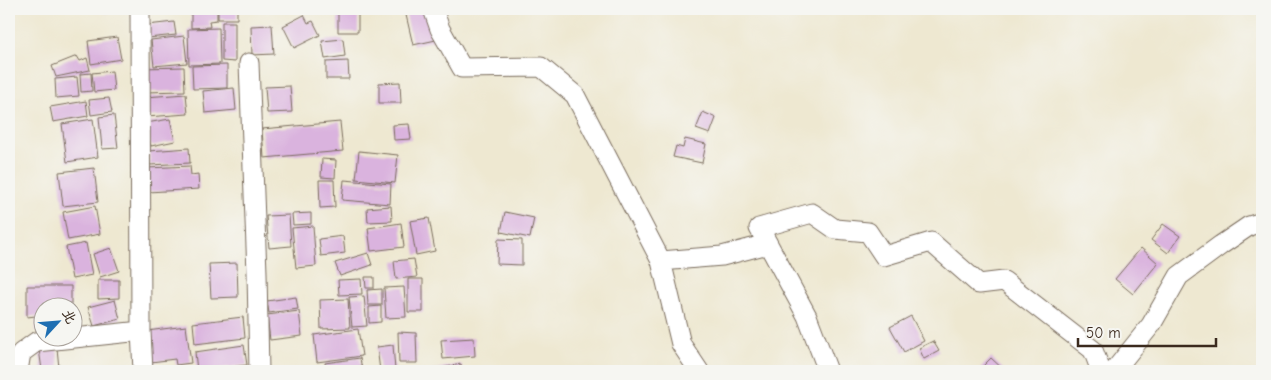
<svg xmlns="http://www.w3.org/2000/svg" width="1271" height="380" font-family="'Comic Neue','LXGW WenKai TC',sans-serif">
<rect width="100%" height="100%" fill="#f6f6f2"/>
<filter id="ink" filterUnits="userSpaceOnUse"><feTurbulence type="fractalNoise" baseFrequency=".02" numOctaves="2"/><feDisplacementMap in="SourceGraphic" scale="10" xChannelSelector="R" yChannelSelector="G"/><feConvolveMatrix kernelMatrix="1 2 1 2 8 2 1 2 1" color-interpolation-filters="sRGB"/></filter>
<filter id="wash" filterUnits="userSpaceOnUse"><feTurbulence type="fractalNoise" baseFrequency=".0096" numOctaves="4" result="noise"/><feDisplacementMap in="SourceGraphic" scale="20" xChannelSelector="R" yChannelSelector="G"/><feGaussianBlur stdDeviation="1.12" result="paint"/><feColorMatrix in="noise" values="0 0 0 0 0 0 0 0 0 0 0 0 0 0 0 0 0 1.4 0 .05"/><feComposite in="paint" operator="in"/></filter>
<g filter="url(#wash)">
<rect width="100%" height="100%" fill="#eee8d1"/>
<g id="blocks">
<path fill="#dab3de" d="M104 9H123V12L104 13Z
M191 9H217V20L209 21 210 27 191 28Z
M218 9H237V19H218Z
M338 9H358V32H338Z
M429 9 436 40 413 45 406 15Z
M304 15 308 23 313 21 320 35 294 48 283 26Z
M174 22 176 35 148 38 147 25Z
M222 22H235V62L222 61Z
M272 25 274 54 252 55 251 26Z
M219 28 220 64 189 65 188 29Z
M184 36 187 63 154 66 151 40Z
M117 37 121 59 91 64 88 41Z
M343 39 345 56 325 59 322 41Z
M77 56 80 61 87 58 90 70 56 77 52 66Z
M348 61 349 79H326V62Z
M227 65V88L193 89 192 66Z
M184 67 185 91 144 92 143 68Z
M112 71 114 90 94 92 92 73Z
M91 73 92 91 81 92 80 74Z
M77 77 79 96 56 98 55 79Z
M400 82 401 103H379V83Z
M290 86 292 112 267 113 265 87Z
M234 88 236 110 205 113 203 91Z
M186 94 188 114 146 117 145 97Z
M109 98 112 112 91 115 89 100Z
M86 101 88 116 53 122 50 107Z
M703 112 716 118 710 134 696 129Z
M114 115 118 148 102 149 99 117Z
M93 119 98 157 67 162 62 124Z
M170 119 175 141 151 146 146 123Z
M340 122 343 151 264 158 262 129Z
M409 124 411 139 394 140 393 125Z
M685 139 706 144 702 163 673 157 676 146 683 148Z
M189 148 190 163 150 165 149 151Z
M359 151 398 155 395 183 356 179Z
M322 159 336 160 335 178 321 177Z
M190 166 191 175 198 174 199 189 148 192 147 168Z
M94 168 98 202 63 206 59 172Z
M319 180H334L335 207 320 208Z
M344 180 391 184 390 204 342 200Z
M95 206 100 234 68 240 63 212Z
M391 206 392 221 368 222 367 208Z
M505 212 534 218 530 238 501 232Z
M311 213V224L293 225 292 214Z
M289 215 291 246 269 248 266 216Z
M429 218 435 251 416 255 410 221Z
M401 223 404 247 371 251 368 228Z
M1163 224 1180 236 1168 253 1151 240Z
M313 226 316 266 296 268 292 228Z
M343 236 345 253 321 256 319 239Z
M498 239 522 240V265L497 264Z
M86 243 92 275 72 279 66 247Z
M111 248 119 271 100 277 93 254Z
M1141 248 1158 263 1133 294 1115 279Z
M368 253 372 265 340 276 335 263Z
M414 259 417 277 396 279 394 261Z
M237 263 238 297 211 298 209 264Z
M365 277H374V288H366Z
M361 279 362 294 339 295 338 280Z
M408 279H423V312H408Z
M98 280H119V298L98 299Z
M27 286H71V308H42V331H36V316L27 317Z
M404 287 406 317 386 318 384 288Z
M382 289V305H368L367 290Z
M364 296 367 326 352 327 349 297Z
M296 297 298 309 269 313 267 301Z
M348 299 350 328 321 329 320 300Z
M115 300 120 319 94 326 88 307Z
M381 306V322L369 323V307Z
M299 311 302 336 270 340 267 315Z
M911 316 924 341 904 352 890 327Z
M243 317 245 338 195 344 193 323Z
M186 326 191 363 176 365 175 359 151 362 147 331Z
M358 329 362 356 317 362 314 335Z
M398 332 416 333 417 363H399Z
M474 338 475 356 443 359 441 340Z
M933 341 939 351 924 359 919 348Z
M244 345 247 365 197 371 195 352Z
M393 345 395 370 380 371 377 347Z
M57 348 59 368 42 370 39 349Z
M360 358 362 370 326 371 325 363Z
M991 358 1005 371H981L979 370Z
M461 364 463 371H432V370Z"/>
</g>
</g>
<g filter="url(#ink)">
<use href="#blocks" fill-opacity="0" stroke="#7a6c5d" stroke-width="1"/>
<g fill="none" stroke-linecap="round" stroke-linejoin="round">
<g stroke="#7a6c5d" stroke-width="21">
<path id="minor" d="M140 9 141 331 143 371
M433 9 440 29 462 68 541 67 575 95 661 261 681 344 699 371
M249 63 257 273 259 371
M768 244 759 228 812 213 835 229 868 232 884 256 931 242 979 284 1004 281 1093 350 1101 371
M661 261 722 256 768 244 807 316 828 371
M18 371 21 353 36 342 141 331
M1114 371 1151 325 1179 276 1221 245 1249 226 1262 222"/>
</g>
<use href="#minor" stroke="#fff" stroke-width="19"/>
</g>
</g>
<rect width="1271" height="380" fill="none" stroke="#f6f6f2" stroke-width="30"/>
<g transform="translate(58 322) rotate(64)"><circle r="24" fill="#f6f6f2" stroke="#aba49d"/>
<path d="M0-4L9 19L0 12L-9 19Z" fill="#1f6fb2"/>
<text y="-8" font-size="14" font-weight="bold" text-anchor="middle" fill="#3b2a1e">北</text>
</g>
<path d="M1078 338v8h138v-8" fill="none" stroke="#3b2a1e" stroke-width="2.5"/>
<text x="1086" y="338" font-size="15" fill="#3b2a1e" stroke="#f6f6f2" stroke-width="4" paint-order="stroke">50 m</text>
</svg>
